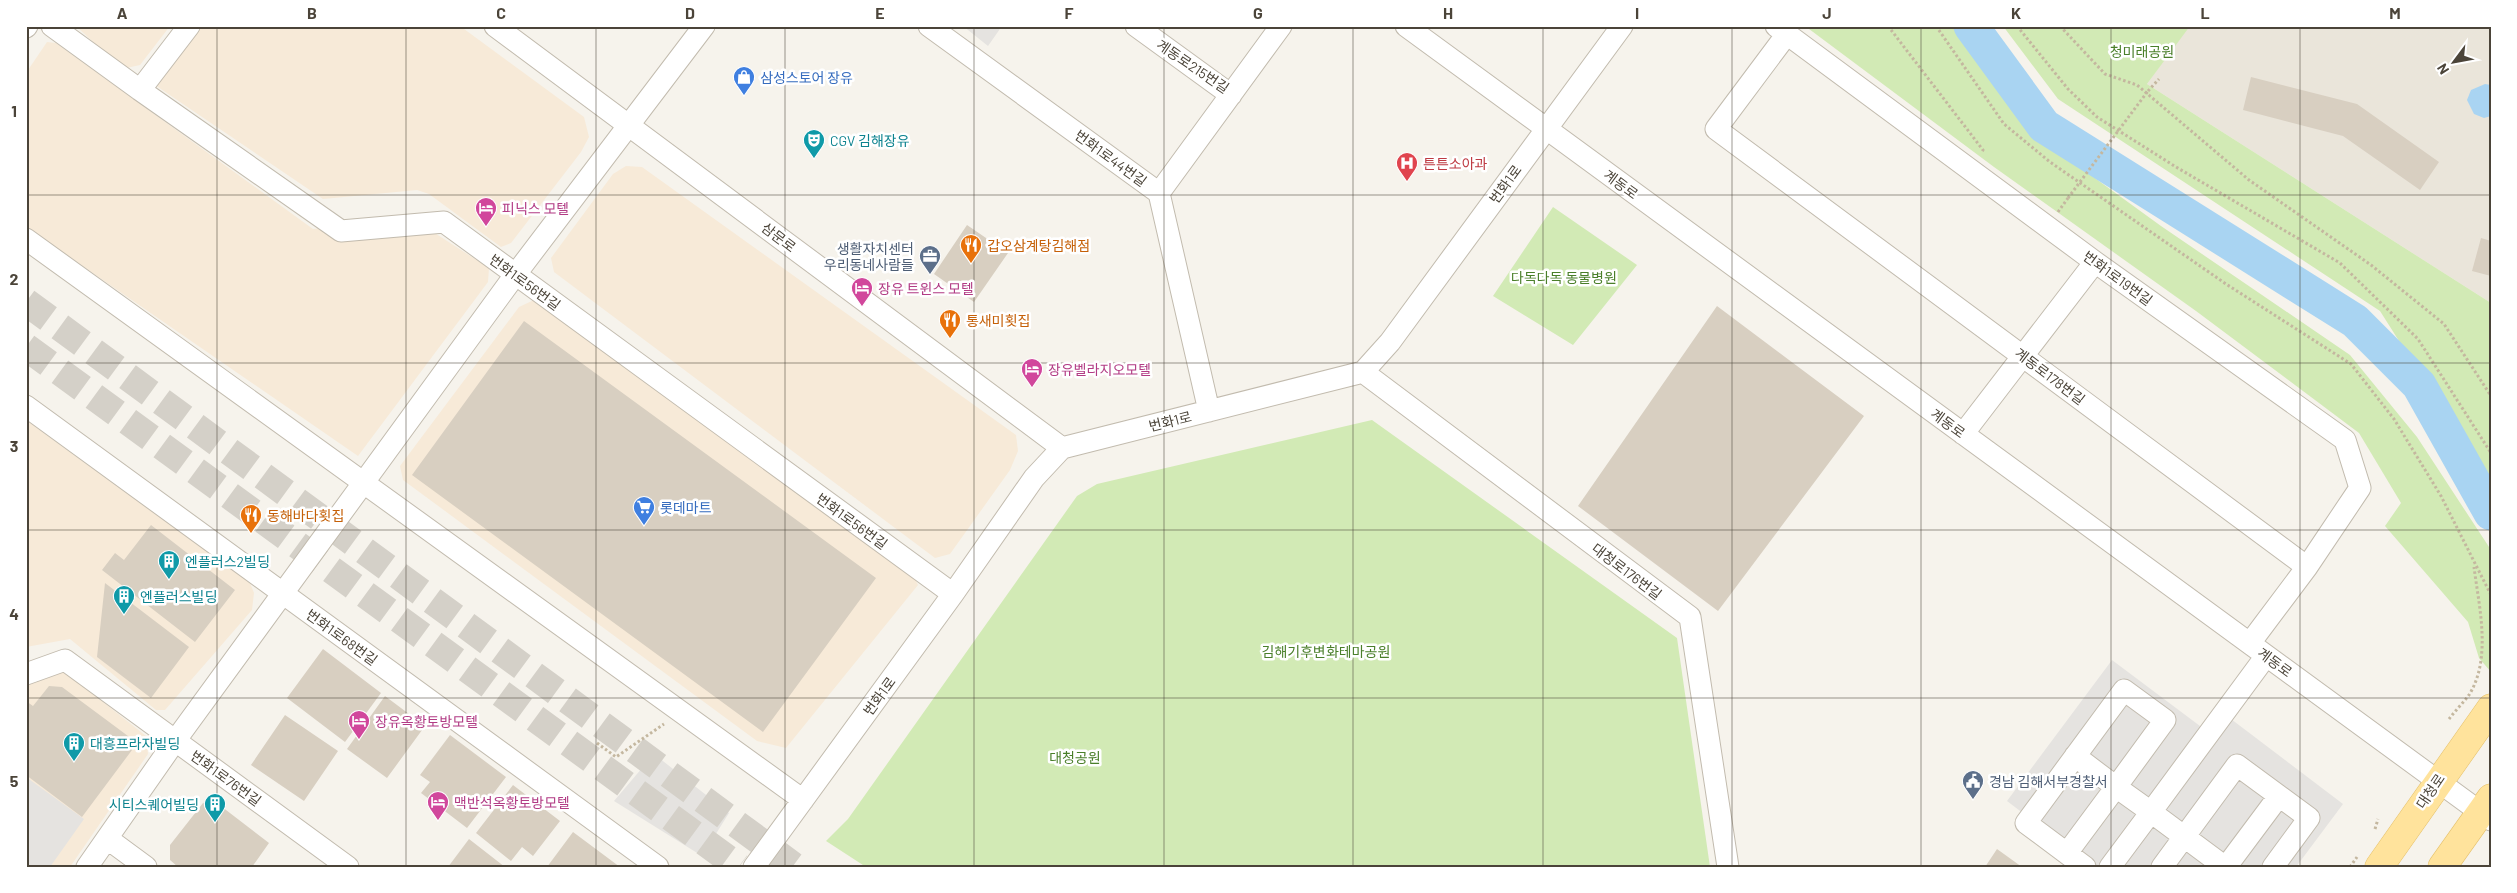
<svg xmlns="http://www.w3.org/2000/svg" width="2517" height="893" font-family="Barlow,'Noto Sans KR',sans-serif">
<rect width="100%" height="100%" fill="#f6f3ec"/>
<path fill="#eae5da" d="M2188 26H2491V303L2147 84Z"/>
<path fill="#f7ead8" d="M76 26H170L140 65 122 69Z
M191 26H460L584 117 589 137 581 152 511 243 501 247 429 194 417 190 323 199 152 83Z
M47 42 56 43 313 229 413 219 489 268 488 282 358 456 26 227V73Z
M626 166 642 167 1016 435 1018 451 1010 470 950 554 935 558 554 272 551 258 613 174Z
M536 299 909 567 918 585 786 748 757 741 403 480 400 466 519 307Z
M26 420 250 583 254 593 252 610 165 710H156L70 639 26 647Z
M64 671 146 736 148 754 70 867H26V683Z"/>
<path fill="#d2eab5" d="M1805 26H1955L2030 131 2161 226 2350 355 2417 437 2491 550V672L2479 658 2468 622 2385 526 2401 503 2359 433 2196 311 1994 167Z
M2003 26H2190L2147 84 2491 303V486L2380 311 2058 99Z
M1553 207 1637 265 1573 345 1493 296Z
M1372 420 1677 638 1710 867H866L826 841 848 819 1077 496 1097 484Z"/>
<path fill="#e5e3e0" d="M963 26H1002L988 46Z
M2112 660 2216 738 2231 719 2343 804 2296 867H2094L2007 801Z
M654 754 729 813 702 856 614 801Z
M26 777 84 819 50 867H26Z"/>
<path fill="#a9d4f2" d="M2485 84 2491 85V116L2484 118 2474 114 2467 100 2471 90Z"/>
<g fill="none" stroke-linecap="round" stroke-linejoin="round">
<path stroke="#a9d4f2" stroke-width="35" d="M1971 26 2044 126 2355 321 2419 385 2491 513"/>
</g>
<path fill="#d8cfc1" d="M2251 77 2357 104 2439 162 2420 190 2343 136 2243 110Z
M967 225 1008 253 974 302 934 274Z
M2481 238 2491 241V276L2472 271Z
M1717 306 1864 416 1718 611 1578 506Z
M524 321 876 578 763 732 412 475Z
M151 525 235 590 195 642 102 570 115 553 124 560Z
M105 583 189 647 151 698 97 657Z
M323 649 381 693 345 742 287 698Z
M49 686 62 687 128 736 132 750 82 817 26 775V701L33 706Z
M385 696 425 726 387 778 347 749Z
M285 715 338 751 304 801 251 765Z
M450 735 506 777 467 828 421 793 430 782 420 775Z
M513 785 560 821 533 856 522 847 511 861 476 833Z
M213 800 269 843 252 867H178L170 860V845L203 803Z
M573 832 620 867H547Z
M469 839 505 867H448Z
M1997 849 2022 867H1985Z"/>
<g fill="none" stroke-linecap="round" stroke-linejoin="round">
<path stroke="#d4d0c8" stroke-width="28" stroke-dasharray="28 14" stroke-linecap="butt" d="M26 302 795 867
M26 347 739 867"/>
<g stroke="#c2bbae" stroke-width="23">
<path id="minor" d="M52 26 140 90
M189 26 140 90 341 231 444 222 953 594
M495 26 1062 448
M929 26 1159 193 1209 411
M1136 26 1231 95
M1406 26 2491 820
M1776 26 2095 262 2345 440 2360 488 2307 567 2250 643
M26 27 27 26
M1787 34 1716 129 2307 567
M1159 193 1281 26
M26 239 803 800
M1363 372 1690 617 1728 867
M26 406 658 867
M1963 434 2095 262
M26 674 65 660 348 867
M108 839 146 867
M2067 853 2116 787 2075 756
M87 867 175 741 515 275 704 26
M754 867 953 594 1034 478 1062 448 1363 372 1390 342 1622 26
M2085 867 2026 823 2124 690 2165 720 2116 787 2151 812 2110 867
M2162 867 2237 765 2309 818 2273 867
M2225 867 2151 812 2266 656
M2226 867 2279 796"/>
</g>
<g stroke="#e6c16a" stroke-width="29">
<path id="major" d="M2379 867 2491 708
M2442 867 2491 798"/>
</g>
<path stroke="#c4b79f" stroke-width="3" stroke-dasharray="2.5 2.5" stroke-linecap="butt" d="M1888 26 1983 150 1981 153
M1936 26 2004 124 2050 162 2226 284 2351 364 2394 419 2441 496 2491 595
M2017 26 2068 89 2097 117 2176 167 2340 263 2418 339 2491 453
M2060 26 2105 74 2137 85 2249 180 2371 265 2444 324 2491 396
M2148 91 2159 79
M2058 212 2068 198
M2449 719C2455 711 2463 703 2469 695 2492 658 2479 607 2474 567
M597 743 616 757 664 724
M2375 829 2378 819
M2350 867 2357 857"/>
<use href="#minor" stroke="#fff" stroke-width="21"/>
<use href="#major" stroke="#ffe39c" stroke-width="28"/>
<path stroke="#c4b79f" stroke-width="3" stroke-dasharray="2.5 2.5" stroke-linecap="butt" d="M2068 198 2148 91"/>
</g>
<path fill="none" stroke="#4b4439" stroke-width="1" stroke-opacity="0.55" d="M217 26V867M406 26V867M596 26V867M785 26V867M974 26V867M1164 26V867M1353 26V867M1543 26V867M1732 26V867M1921 26V867M2111 26V867M2300 26V867M26 195H2491M26 363H2491M26 530H2491M26 698H2491"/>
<defs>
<g id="shop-pin" transform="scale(1.125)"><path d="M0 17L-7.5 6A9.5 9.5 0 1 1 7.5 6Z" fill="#3f7fe0" stroke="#fff"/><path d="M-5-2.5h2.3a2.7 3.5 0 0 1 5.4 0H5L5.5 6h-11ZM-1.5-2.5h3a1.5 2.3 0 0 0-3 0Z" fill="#fff"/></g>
<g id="theatre-pin" transform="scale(1.125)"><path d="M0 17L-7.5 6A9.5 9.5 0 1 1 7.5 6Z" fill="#0f9aa8" stroke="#fff"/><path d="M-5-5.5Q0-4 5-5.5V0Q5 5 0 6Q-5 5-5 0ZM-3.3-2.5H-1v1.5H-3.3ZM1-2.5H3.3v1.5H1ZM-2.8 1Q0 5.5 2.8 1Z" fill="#fff"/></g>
<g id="hospital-pin" transform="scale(1.125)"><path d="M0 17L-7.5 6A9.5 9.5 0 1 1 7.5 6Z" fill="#e0444e" stroke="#fff"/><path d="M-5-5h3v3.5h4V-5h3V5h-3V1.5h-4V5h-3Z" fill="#fff"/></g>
<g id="hotel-pin" transform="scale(1.125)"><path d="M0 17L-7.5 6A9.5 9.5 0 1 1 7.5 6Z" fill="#d1479c" stroke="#fff"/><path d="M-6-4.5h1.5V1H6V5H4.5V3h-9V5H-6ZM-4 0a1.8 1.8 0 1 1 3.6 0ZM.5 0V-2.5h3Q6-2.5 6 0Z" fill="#fff"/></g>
<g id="restaurant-pin" transform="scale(1.125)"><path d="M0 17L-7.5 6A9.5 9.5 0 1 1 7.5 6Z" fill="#e8710a" stroke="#fff"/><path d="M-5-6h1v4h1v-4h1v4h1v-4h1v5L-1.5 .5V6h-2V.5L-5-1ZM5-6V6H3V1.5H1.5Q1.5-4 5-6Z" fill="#fff"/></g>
<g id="office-pin" transform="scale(1.125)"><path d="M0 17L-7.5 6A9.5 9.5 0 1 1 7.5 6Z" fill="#5c6f8a" stroke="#fff"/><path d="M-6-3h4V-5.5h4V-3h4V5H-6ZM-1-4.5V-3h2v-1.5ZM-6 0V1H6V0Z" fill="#fff"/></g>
<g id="supermarket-pin" transform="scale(1.125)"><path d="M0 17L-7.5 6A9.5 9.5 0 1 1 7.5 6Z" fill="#3f7fe0" stroke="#fff"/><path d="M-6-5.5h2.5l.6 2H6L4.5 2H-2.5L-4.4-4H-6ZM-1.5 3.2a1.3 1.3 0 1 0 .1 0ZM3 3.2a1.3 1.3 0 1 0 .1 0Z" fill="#fff"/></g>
<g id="building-pin" transform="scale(1.125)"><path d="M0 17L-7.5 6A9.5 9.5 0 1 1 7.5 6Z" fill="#0f9aa8" stroke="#fff"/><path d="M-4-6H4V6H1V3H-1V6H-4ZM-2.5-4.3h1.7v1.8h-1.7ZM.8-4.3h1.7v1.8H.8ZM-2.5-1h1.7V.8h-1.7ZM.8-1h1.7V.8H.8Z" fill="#fff"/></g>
<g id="civic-pin" transform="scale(1.125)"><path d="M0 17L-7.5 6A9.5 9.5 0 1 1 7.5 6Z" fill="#5c6f8a" stroke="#fff"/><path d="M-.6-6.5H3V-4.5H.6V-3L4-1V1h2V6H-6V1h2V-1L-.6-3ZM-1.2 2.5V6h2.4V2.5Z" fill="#fff"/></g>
</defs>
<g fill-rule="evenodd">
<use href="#shop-pin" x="744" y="77"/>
<use href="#theatre-pin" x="814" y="140"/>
<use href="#hospital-pin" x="1407" y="163"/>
<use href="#hotel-pin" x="486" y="208"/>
<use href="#restaurant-pin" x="971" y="245"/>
<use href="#office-pin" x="930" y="256"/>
<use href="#hotel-pin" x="862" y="288"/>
<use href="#restaurant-pin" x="950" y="320"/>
<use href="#hotel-pin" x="1032" y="369"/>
<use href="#supermarket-pin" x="644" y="507"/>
<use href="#restaurant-pin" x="251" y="515"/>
<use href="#building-pin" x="169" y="561"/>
<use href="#building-pin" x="124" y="596"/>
<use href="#hotel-pin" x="359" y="721"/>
<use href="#building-pin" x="74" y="743"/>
<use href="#civic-pin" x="1973" y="781"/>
<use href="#hotel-pin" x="438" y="802"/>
<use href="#building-pin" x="215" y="804"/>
</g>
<g text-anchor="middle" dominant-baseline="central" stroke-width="5" stroke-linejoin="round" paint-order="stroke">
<g font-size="14" fill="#4a7f2a" stroke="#fff">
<text x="2142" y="51">청미래공원</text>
<text x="1564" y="277">다독다독 동물병원</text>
<text x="1326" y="651">김해기후변화테마공원</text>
<text x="1075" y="757">대청공원</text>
</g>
<g font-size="14" fill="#4b4439" stroke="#fff">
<text transform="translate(1193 66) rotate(34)">계동로215번길</text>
<text transform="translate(1111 158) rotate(36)">번화1로44번길</text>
<text transform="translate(1505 184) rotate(-54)">번화1로</text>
<text transform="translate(1621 184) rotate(36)">계동로</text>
<text transform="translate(779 237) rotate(37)">삼문로</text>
<text transform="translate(2118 278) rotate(36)">번화1로19번길</text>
<text transform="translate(525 282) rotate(36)">번화1로56번길</text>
<text transform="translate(2050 376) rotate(37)">계동로178번길</text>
<text transform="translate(1170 421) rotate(-14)">번화1로</text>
<text transform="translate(1948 423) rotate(36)">계동로</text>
<text transform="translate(852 521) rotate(36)">번화1로56번길</text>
<text transform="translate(1627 571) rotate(37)">대청로176번길</text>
<text transform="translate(342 637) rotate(36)">번화1로68번길</text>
<text transform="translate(2275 662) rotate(36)">계동로</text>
<text transform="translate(879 696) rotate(-54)">번화1로</text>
<text transform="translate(226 778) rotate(36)">번화1로76번길</text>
<text transform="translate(2430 791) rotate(-56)">대청로</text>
</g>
<g font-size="14" fill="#366cbe" stroke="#fff" text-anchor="start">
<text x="760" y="77">삼성스토어 장유</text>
<text x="660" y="507">롯데마트</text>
</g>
<g font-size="14" fill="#0d838f" stroke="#fff" text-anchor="start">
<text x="830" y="140">CGV 김해장유</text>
<text x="185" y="561">엔플러스2빌딩</text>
<text x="140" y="596">엔플러스빌딩</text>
<text x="90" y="743">대흥프라자빌딩</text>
<text x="199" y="804" text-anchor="end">시티스퀘어빌딩</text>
</g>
<g font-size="14" fill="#be3a42" stroke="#fff" text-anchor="start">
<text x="1423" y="163">튼튼소아과</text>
</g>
<g font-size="14" fill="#b23c85" stroke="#fff" text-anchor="start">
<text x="502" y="208">피닉스 모텔</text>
<text x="878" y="288">장유 트윈스 모텔</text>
<text x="1048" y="369">장유벨라지오모텔</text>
<text x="375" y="721">장유옥황토방모텔</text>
<text x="454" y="802">맥반석옥황토방모텔</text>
</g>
<g font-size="14" fill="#c56008" stroke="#fff" text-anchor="start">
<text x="987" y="245">갑오삼계탕김해점</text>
<text x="966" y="320">통새미횟집</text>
<text x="267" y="515">동해바다횟집</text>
</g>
<g font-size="14" fill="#4e5e75" stroke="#fff" text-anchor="end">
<text x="914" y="248">생활자치센터<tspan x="914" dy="16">우리동네사람들</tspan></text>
<text x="1989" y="781" text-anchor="start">경남 김해서부경찰서</text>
</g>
</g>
<rect width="2517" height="893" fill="none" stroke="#ffffff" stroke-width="55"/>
<g transform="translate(2454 62) rotate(238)" stroke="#ffffff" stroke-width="4" paint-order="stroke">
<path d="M0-4L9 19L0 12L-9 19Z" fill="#4b4439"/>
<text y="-8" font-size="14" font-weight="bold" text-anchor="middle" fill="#4b4439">N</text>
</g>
<rect x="28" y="28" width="2462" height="838" fill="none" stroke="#4b4439" stroke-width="2"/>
<g font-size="16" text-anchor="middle" font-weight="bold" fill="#4b4439">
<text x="122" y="19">A</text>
<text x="312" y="19">B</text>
<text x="501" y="19">C</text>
<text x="690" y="19">D</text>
<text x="880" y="19">E</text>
<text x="1069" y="19">F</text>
<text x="1258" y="19">G</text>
<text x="1448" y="19">H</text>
<text x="1637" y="19">I</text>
<text x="1827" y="19">J</text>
<text x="2016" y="19">K</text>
<text x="2205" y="19">L</text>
<text x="2395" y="19">M</text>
<text x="14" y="117">1</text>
<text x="14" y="285">2</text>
<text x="14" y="452">3</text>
<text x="14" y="620">4</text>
<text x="14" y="787">5</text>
</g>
</svg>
